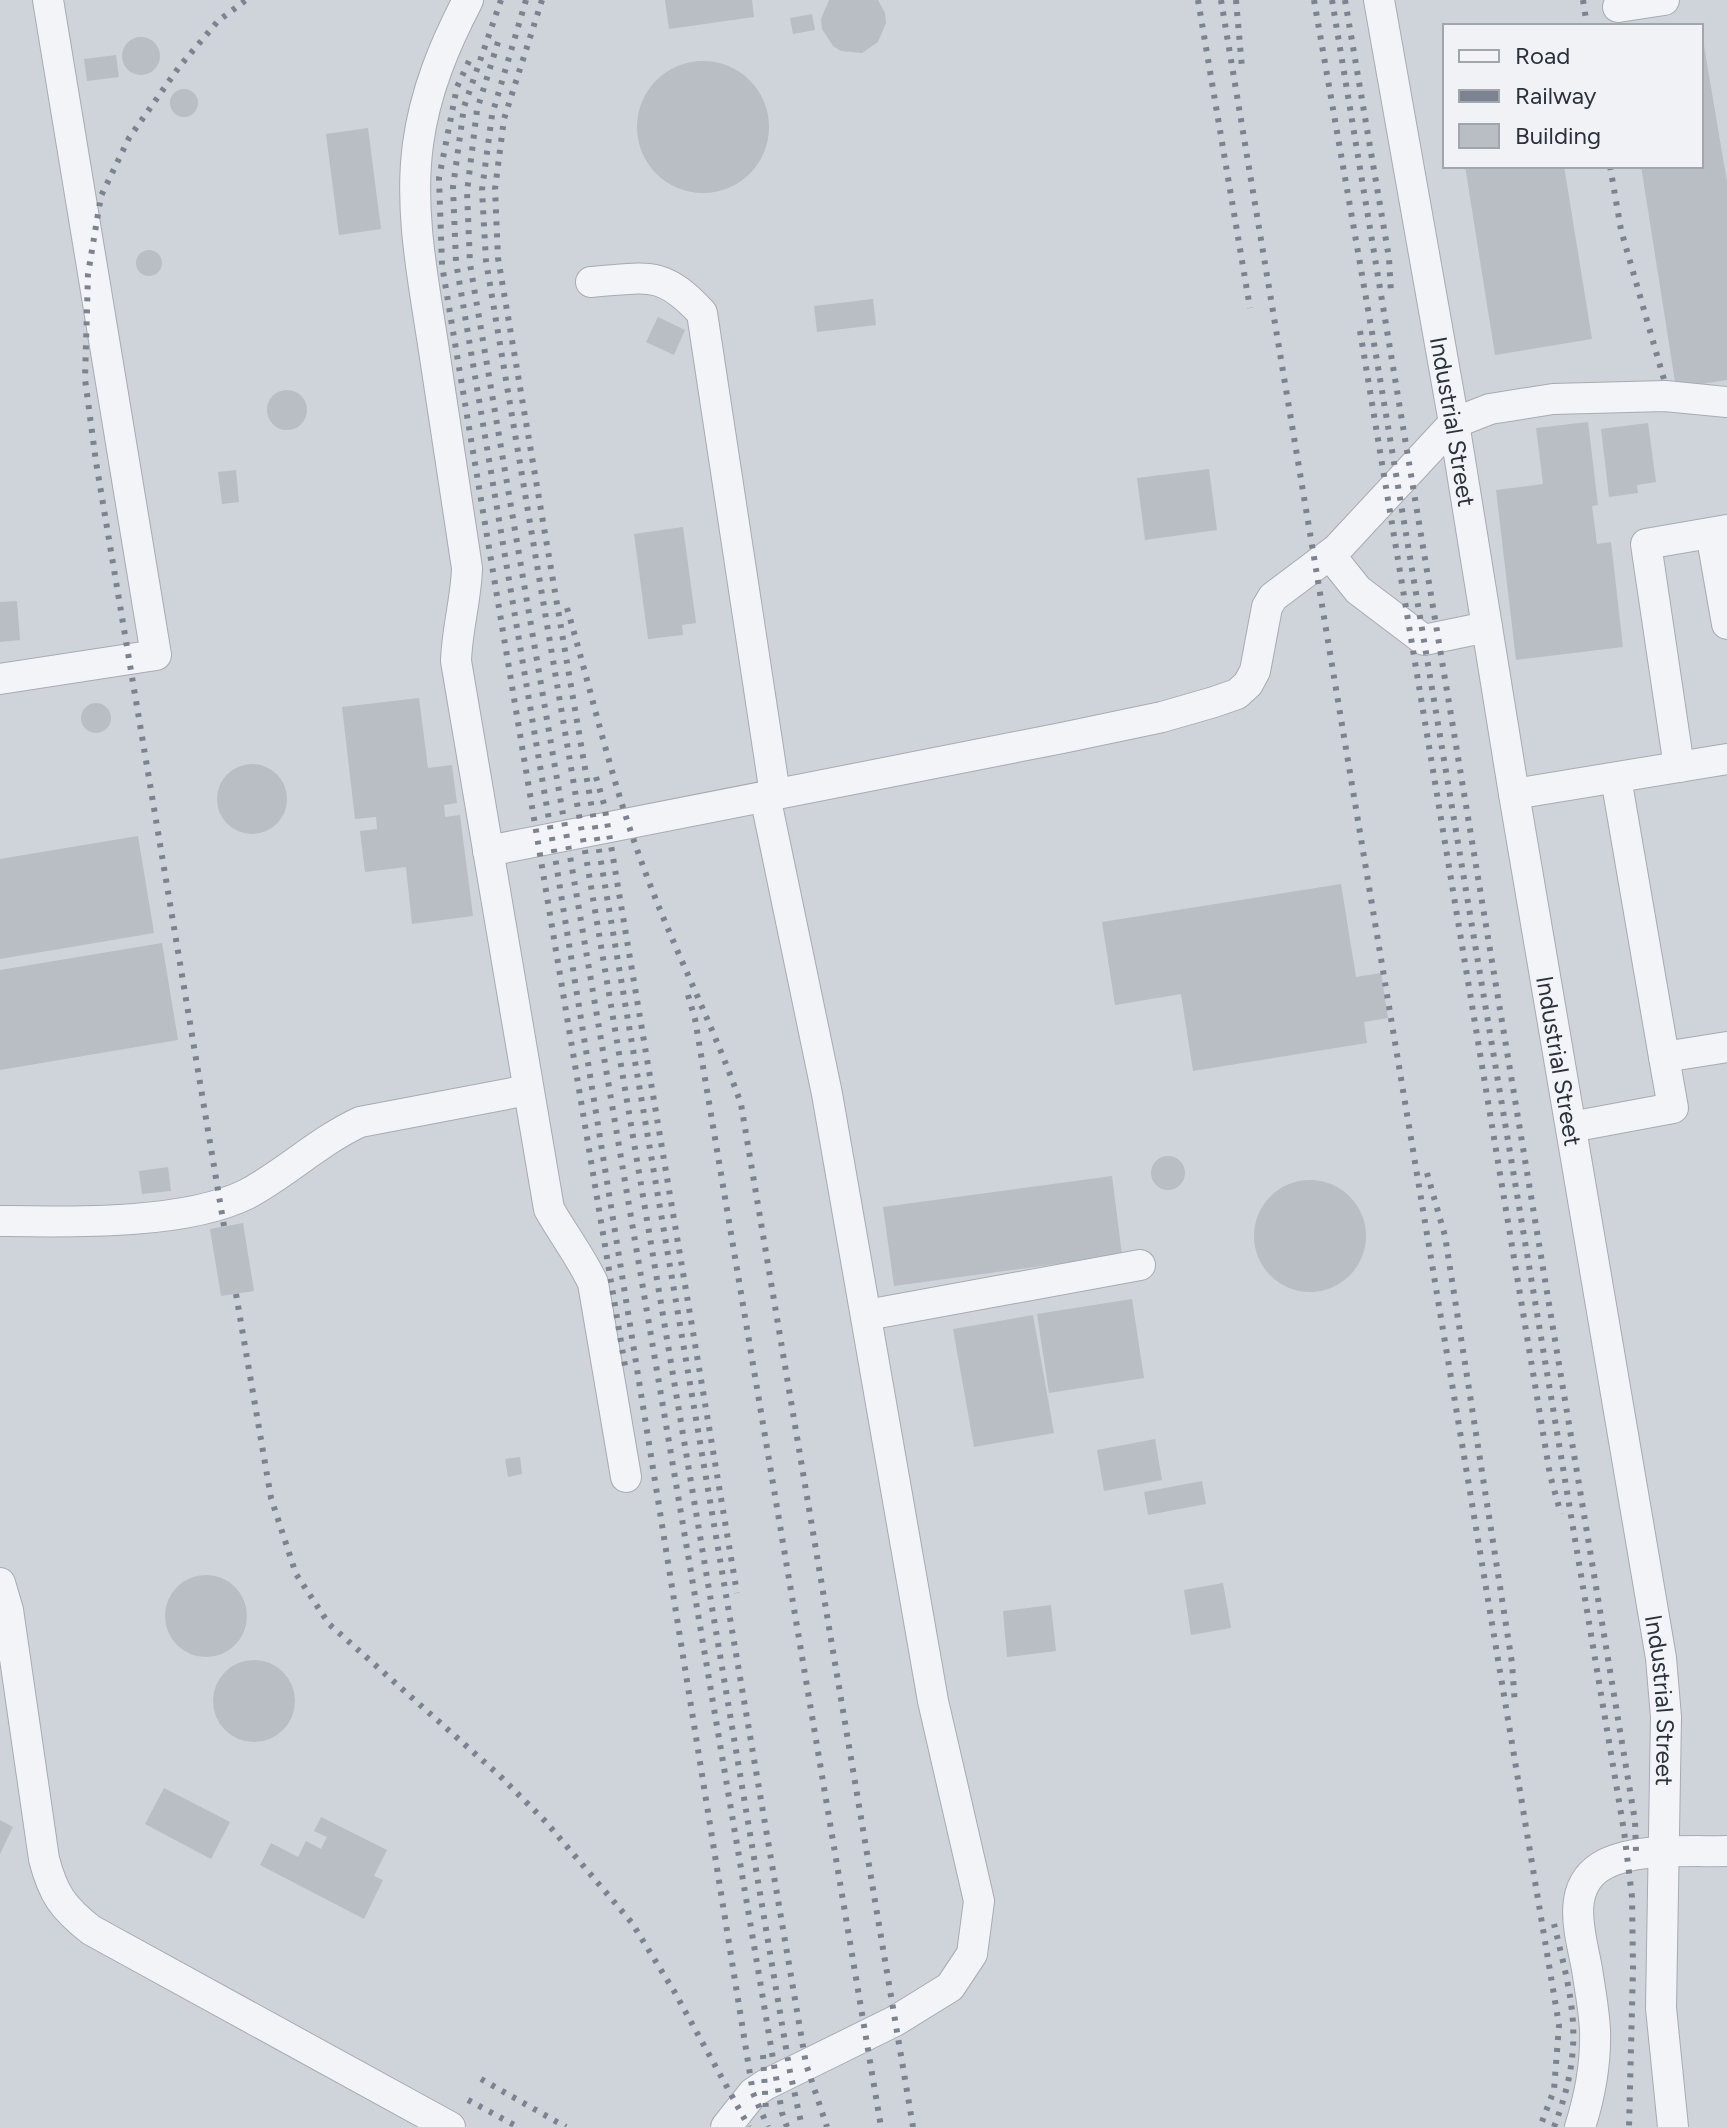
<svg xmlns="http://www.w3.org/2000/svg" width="1727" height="2127" font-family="Figtree,sans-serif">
<rect width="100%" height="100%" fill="#e1e4e8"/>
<path fill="#cfd3da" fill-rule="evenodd" d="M0 0H1727V2127H0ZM1445 26H1701V166H1445Z"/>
<path fill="#b9bdc4" d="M665 0H752L754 17 669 29Z
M829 0H878L885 13 886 23 878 42 862 53 841 51 833 46 822 29 821 19Z
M812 14 815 30 793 34 790 18Z
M1701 28 1727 182V380L1676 388 1641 166H1701Z
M122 56a19 19 0 1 1 38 0a19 19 0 1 1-38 0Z
M116 55 119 77 87 81 84 59Z
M637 127a66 66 0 1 1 132 0a66 66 0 1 1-132 0Z
M170 103a14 14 0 1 1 28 0a14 14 0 1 1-28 0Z
M368 128 381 229 339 235 326 134Z
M1465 166H1564L1592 339 1495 355Z
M136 263a13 13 0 1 1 26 0a13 13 0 1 1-26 0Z
M873 299 876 325 817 332 814 306Z
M658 317 685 330 674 355 646 342Z
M267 410a20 20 0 1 1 40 0a20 20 0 1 1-40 0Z
M1588 422 1598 505 1592 506 1597 544 1611 542 1623 647 1516 660 1496 490 1543 484 1536 428Z
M1648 423 1656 482 1637 485 1638 493 1609 497 1601 429Z
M1209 469 1217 530 1145 540 1137 478Z
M236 470 239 502 222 504 218 472Z
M683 527 696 623 682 625 683 635 648 639 634 534Z
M17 601 20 640 0 642V602Z
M419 698 428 768 452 765 457 803 444 805 445 817 460 815 473 916 412 924 406 867 365 872 360 831 377 829 376 817 355 819 342 707Z
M81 718a15 15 0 1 1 30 0a15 15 0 1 1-30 0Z
M217 799a35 35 0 1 1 70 0a35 35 0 1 1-70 0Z
M138 836 154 933 0 959V859Z
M1341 884 1356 977 1381 973 1388 1018 1364 1022 1367 1043 1193 1071 1181 994 1115 1005 1102 922Z
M162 943 178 1040 0 1070V970Z
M1151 1173a17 17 0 1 1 34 0a17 17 0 1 1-34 0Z
M168 1167 171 1191 142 1194 139 1171Z
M1112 1176 1122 1255 894 1286 883 1207Z
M1254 1236a56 56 0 1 1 112 0a56 56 0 1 1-112 0Z
M243 1223 254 1291 221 1296 210 1229Z
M1132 1299 1144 1378 1049 1393 1037 1314Z
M1033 1315 1054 1433 974 1447 953 1329Z
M1155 1439 1162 1480 1104 1491 1097 1450Z
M520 1457 522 1474 508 1477 505 1459Z
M1202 1481 1206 1504 1148 1515 1144 1492Z
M165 1616a41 41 0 1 1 82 0a41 41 0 1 1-82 0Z
M1223 1583 1231 1628 1191 1635 1184 1590Z
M1051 1605 1056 1651 1007 1657 1003 1611Z
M213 1701a41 41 0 1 1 82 0a41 41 0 1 1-82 0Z
M164 1788 230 1822 211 1859 145 1824Z
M321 1817 387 1850 374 1876 383 1880 364 1919 260 1865 271 1843 298 1857 306 1841 321 1849 327 1837 314 1831Z
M0 1820 13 1827 0 1854Z"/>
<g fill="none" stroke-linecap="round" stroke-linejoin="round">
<g stroke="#a7abb2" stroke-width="32">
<g id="minor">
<path d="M468 0C444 46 425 92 418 144 409 210 423 279 433 344 444 419 456 493 467 568 466 600 457 629 456 661L549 1209C563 1234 581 1257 593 1283L626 1477"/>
<path id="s1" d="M1379 0 1454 423 1514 794 1661 1658 1666 1717 1661 2008 1673 2127"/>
<path d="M1618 7 1664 0"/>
<path d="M591 282C648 278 661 269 702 313L775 794"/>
<path d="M1711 533 1727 624"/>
<path d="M1330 555 1358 590 1424 640 1487 627"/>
<path d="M0 679 156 655 48 0"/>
<path d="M1679 767 1646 544 1727 530"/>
<path d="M1616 778 1664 1057 1727 1047"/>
<path d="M1514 794 1727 759"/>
<path d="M488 851 1062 738 1162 717 1214 702 1237 694 1248 684 1255 671 1267 607 1273 597 1337 549 1454 423 1490 409 1553 399 1665 396 1727 402"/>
<path d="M1571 1127 1673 1108 1664 1057"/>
<path d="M0 1221C70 1222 185 1225 247 1194 286 1173 319 1141 360 1122L528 1090"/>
<path d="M867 1315 1140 1265"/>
<path d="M0 1583 8 1610 44 1859C53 1894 63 1908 91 1930L450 2127"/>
<path d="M726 2127 753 2093 765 2085 895 2021 950 1987 972 1954 979 1901 933 1701 827 1094 765 796"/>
<path d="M1580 2127C1590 2096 1596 2063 1595 2030 1594 2010 1590 1989 1587 1969 1581 1936 1565 1890 1600 1867 1632 1847 1690 1852 1727 1851"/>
</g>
</g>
<use href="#minor" stroke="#f3f4f7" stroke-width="30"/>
<path stroke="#7c8390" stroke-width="6" stroke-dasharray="4 8" stroke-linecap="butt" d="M501 0 464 107 453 187 456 262 552 838 753 2093 768 2127
M526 0 492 115 482 190 486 261 790 2072 802 2127
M542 0 504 119 495 189 498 258 806 2064 827 2127
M1198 0 1250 308
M1221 0 1559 2025 1554 2090 1540 2127
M1236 0 1242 68
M1314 0 1377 361 1624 1831 1632 1897 1633 1968 1629 2127
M1332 0 1635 1821 1636 1851
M1345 0 1389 258 1391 294
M1583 0 1587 26
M498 42 477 110 467 192 470 264 759 1975 782 2113 787 2127
M469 61 457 87 439 178 442 265 625 1366
M1610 166 1621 230 1665 383
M1360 331 1550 1475 1561 1514
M567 608C591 690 610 775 639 855 669 940 711 1019 741 1104L913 2127
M596 777 604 804 737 1593
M688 995 695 1019 881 2127
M1427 1173 1445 1236 1512 1663 1515 1705
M224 1226 96 462 85 379 88 274 101 196 129 138 179 67 218 21 246 0
M236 1294 271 1498 296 1574 329 1624 499 1775 546 1822 632 1923 674 1991 749 2127
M763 2055 766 2111
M481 2079 566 2127
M468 2100 518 2127
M1554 2127C1585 2046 1574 2006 1554 1924"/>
</g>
<g text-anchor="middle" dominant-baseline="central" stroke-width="6" stroke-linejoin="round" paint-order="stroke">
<g font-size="24" fill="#2b323e" stroke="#f0f2f6">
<text stroke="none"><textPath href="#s1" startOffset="428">Industrial Street</textPath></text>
<text stroke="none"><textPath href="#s1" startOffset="1076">Industrial Street</textPath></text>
<text stroke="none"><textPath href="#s1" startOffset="1724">Industrial Street</textPath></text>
</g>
</g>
<rect x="1443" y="24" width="260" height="144" fill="#f0f2f6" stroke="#a1a5ac" stroke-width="2"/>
<rect x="1459" y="50" width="40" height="12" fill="#f3f4f7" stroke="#a1a5ac" stroke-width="2"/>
<text x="1515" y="64" font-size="24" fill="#2b323e">Road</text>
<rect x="1459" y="90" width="40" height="12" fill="#7c8390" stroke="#a1a5ac" stroke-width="2"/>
<text x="1515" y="104" font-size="24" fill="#2b323e">Railway</text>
<rect x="1459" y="124" width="40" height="24" fill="#b9bdc4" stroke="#a1a5ac" stroke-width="2"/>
<text x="1515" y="144" font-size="24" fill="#2b323e">Building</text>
</svg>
